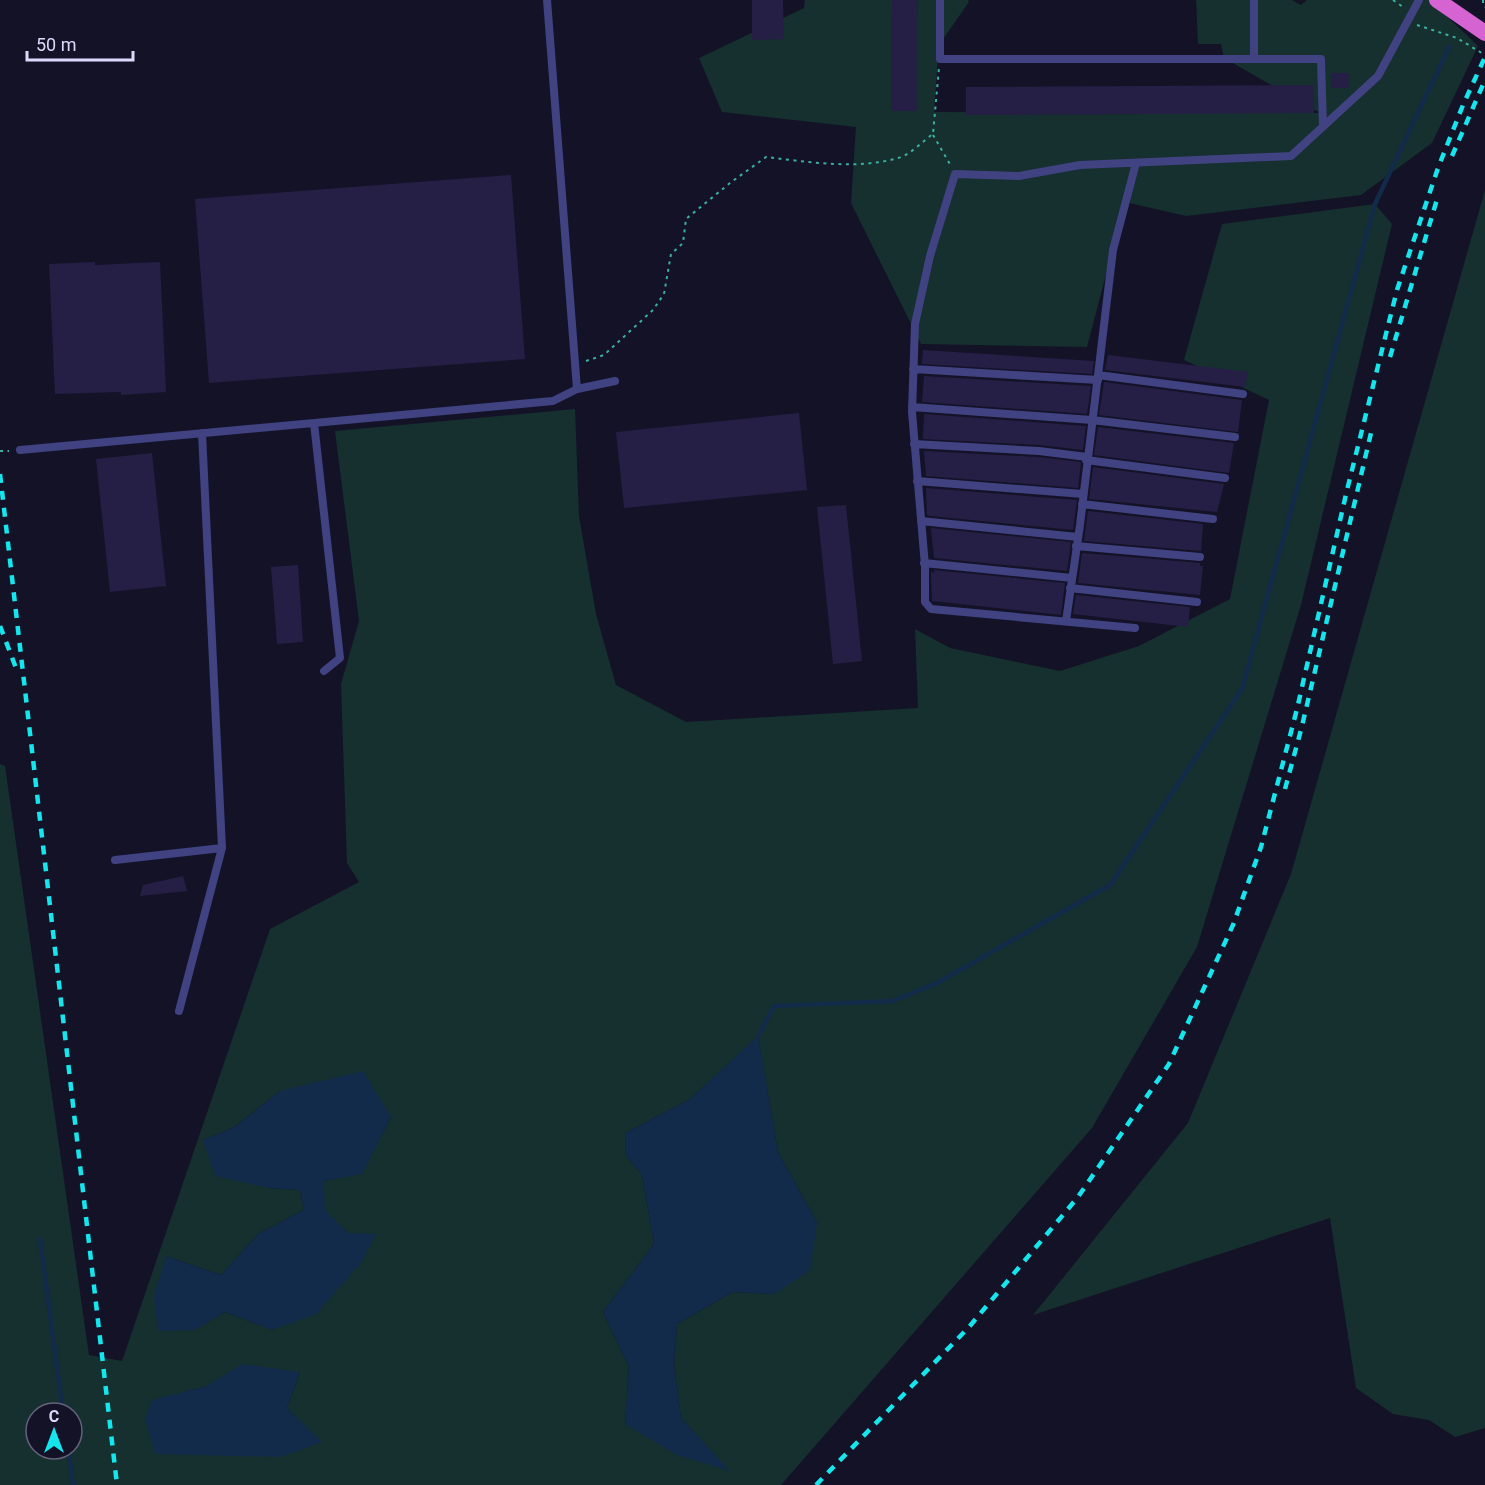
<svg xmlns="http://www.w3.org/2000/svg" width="1485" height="1485" font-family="Roboto,sans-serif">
<rect width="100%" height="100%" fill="#141227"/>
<path fill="#15302e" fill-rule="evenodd" d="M805 0H968L969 2 939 45 934 112 1320 113 1224 58 1221 44H1198L1196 0H1292L1301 5 1307 0H1430L1478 46 1432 143 1361 195 1186 216 1125 202 1087 347 921 344 851 203 856 127 722 112 699 58 804 8Z
M1485 190V1428L1455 1437 1429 1420 1393 1414 1356 1388 1330 1218 1033 1315 1188 1123 1291 874Z
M1375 204 1392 224 1301 605 1197 947 1092 1128 781 1485H0V764L5 766 89 1355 122 1361 270 929 359 882 347 863 341 684 359 621 335 431 575 409 579 516 596 614 616 685 686 722 918 708 915 629 950 648 1060 671 1139 646 1230 599 1269 400 1184 360 1222 224ZM758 1037 778 1152 817 1223 775 1294 733 1292 677 1324 674 1366 681 1418 729 1471 625 1424 629 1367 603 1312 654 1244 642 1175 626 1155 625 1133 689 1100ZM280 1091 391 1117 362 1173 324 1181V1210L348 1233 273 1330 225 1312 194 1330 166 1256 221 1275 258 1234 304 1210 300 1190 268 1188 203 1140 233 1128ZM300 1372 287 1408 321 1442 152 1401 207 1386ZM36 1413H72V1449H36Z"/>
<path fill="#132b4a" d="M758 1036 778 1152 817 1223 810 1270 775 1294 733 1292 677 1324 674 1366 681 1418 730 1471 677 1455 625 1424 629 1367 603 1312 654 1244 642 1175 626 1155 625 1133 689 1100Z
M363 1071 391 1117 362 1174 324 1181 325 1210 348 1233 376 1234 361 1263 316 1314 272 1330 225 1312 195 1330 158 1331 154 1296 166 1256 221 1275 258 1234 304 1210 300 1190 268 1188 215 1176 203 1140 233 1128 280 1091Z
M242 1364 300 1372 287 1408 322 1442 281 1457 155 1454 145 1419 152 1400 207 1386Z"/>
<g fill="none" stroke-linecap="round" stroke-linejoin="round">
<path stroke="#132b4a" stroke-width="4.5" d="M758 1036 774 1006 893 1001 937 983 1110 885 1242 689 1375 204 1449 47
M40 1239 63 1413
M68 1449 73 1485"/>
</g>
<path fill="#251f46" d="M752 0H783L784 39 752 40Z
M892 0H918L917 111H891Z
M1331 73H1350V88H1331Z
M1314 85V113L966 115V87Z
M511 175 525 359 209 383 195 199Z
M95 262V265L160 262 166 392 121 395V392L55 394 49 264Z
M923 350 1094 361 1092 374 922 364Z
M1108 355 1248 372 1245 387 1105 370Z
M924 376 1091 386 1087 414 922 402Z
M1104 382 1242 400 1238 432 1099 415Z
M799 413 807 490 624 508 616 432Z
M924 414 1086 426 1083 450 1039 445 923 439Z
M1098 427 1234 443 1229 473 1094 455Z
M924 451 1038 457 1081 462 1078 488 926 476Z
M152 453 166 586 110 592 96 459Z
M1093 467 1224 484 1217 512 1089 499Z
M926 488 1077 500 1073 530 930 516 927 515Z
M846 505 862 661 833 664 817 507Z
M1088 511 1203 524 1201 551 1084 541Z
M931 528 1071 542 1067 571 934 558Z
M1082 553 1200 563V566H1203L1200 595 1078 583Z
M298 565 303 642 277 644 271 567Z
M934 570 1065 583 1061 615 932 601 931 572 935 573Z
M1076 595 1190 607 1188 627 1073 614Z
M183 876 187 891 140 896 143 885Z"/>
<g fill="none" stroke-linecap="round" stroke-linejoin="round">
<path stroke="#39b1a2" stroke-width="2" stroke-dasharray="3 4.5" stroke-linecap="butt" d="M1393 0 1403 7
M1483 0V5L1485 7
M1417 25 1457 38 1485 55
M933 135 951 166
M586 361 604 355 653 310 664 294 671 254 683 243 686 219 730 183 766 157C808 162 857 170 898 158 910 155 923 141 933 134L939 68
M0 451H9"/>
<path stroke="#404282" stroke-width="8" d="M547 0 577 389
M940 0V59H1321L1323 127
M1254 0V58
M913 369 1098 380
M1098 375 1243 394
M912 407 1092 420 1235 437
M314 423 340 658 324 671
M914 444 1039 451 1087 457
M20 450 553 401 577 389 615 381
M1086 460 1225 478
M917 481 1083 494
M1082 504 1213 519
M921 521 1078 537
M1076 546 1200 557
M924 563 1072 578
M1070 588 1197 602
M1066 621 1080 525 1113 250 1136 163
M1135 628 931 609 925 602V566L912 412 915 324 930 256 955 174 1019 176 1080 165 1291 156 1378 76 1419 0
M115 860 222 848 202 433
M179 1011 222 848"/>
<path stroke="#d564d2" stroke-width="16" d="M1437 0 1485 33"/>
<path stroke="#15e6ee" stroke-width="4.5" stroke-dasharray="9 8" stroke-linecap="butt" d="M1452 156 1485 80
M1390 357 1438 196
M0 474 117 1485
M0 626 16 668
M1285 789 1302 726 1371 433
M816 1485 969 1327 1078 1197 1169 1064 1233 925 1261 847 1297 709 1347 490 1397 290 1438 168 1463 105 1485 57"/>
</g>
<g transform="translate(54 1431)"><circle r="28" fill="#141227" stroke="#64627c" stroke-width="1.5"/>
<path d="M0-4.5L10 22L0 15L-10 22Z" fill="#15e6ee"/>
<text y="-9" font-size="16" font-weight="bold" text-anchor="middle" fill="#dcdafc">С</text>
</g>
<path d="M27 51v9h106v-9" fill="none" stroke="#dcdafc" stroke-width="3"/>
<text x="36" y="51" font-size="18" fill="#dcdafc" stroke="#141227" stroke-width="4.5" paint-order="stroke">50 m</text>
</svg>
